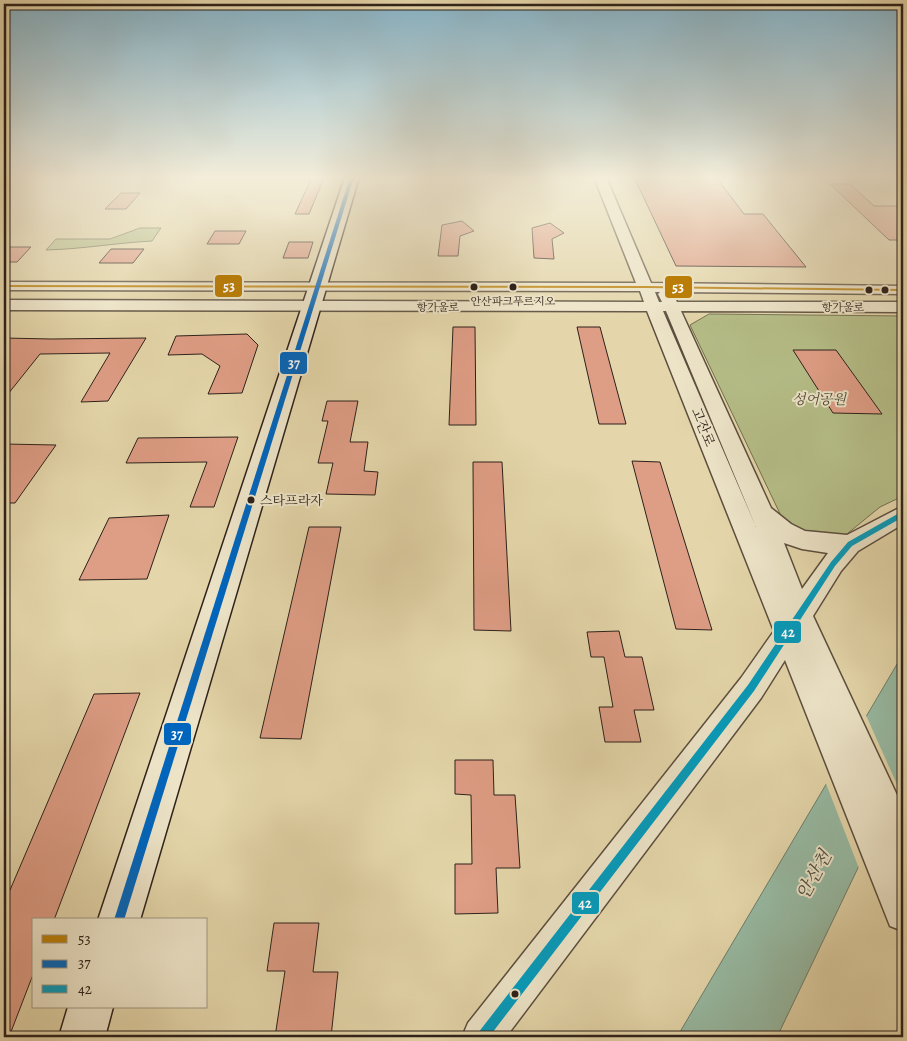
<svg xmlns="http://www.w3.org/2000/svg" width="907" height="1041" font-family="Alegreya,'Noto Serif KR',serif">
<rect width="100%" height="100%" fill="#e4d6aa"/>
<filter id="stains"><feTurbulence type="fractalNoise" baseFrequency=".004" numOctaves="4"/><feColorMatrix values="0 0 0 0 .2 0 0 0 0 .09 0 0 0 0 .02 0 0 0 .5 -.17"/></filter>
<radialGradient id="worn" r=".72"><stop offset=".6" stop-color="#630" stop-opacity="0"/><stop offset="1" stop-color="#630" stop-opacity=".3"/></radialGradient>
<path fill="#b5bd87" stroke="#716f50" d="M140 228H161L152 241C115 243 83 249 46 250L56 239H110Z
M709 314 903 316V496L880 507 842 538 812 536 783 520 690 325Z"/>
<path fill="#97baa3" stroke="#6d7d6c" d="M903 654V774L777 1037H677Z"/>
<path fill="#e4d6aa" d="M865 713 899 789 860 871 825 781Z"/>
<path fill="#de9d85" stroke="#2d211a" d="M312 177 324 178 309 214H295Z
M634 177H716L744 214H763L806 267 676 266Z
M830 184H850L874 206H903V240H889Z
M121 193H140L126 209H105Z
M462 221 474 231 460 236 458 256H438L442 225Z
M550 223 564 233 552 239 554 259 534 258 532 228Z
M215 231H246L239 244H207Z
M289 242H313L308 258H283Z
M4 247H31L17 262H4Z
M111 249H144L133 263H99Z
M453 327H475L476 425H449Z
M577 327H600L626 424H599Z
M247 334 258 345 242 393 208 394 220 366 202 354 168 355 176 336Z
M4 338 51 339 146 338 108 401 81 402 110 353 40 354 4 399Z
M793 350H836L882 414 833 413Z
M327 401H358L350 442H368L364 471 378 472 375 495 326 494 333 463H318L328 421H322Z
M238 437 214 507H190L207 462 126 463 138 438Z
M4 444 56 445 15 503H4Z
M632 461 660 462 712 630 676 629Z
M473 462H502L511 631 474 630Z
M169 515 147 579 79 580 109 518Z
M309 527H341L301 739 260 738Z
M619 631 625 657H642L654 710H634L641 742H605L599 707H613L604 657H591L587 632Z
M140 693 54 920H34V972L9 1037H4V904L94 694Z
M455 760H493L494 795H515L520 868H496L498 913 455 914V864H472L471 795 455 794Z
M274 923H319L313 972H338L331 1037H275L285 971H267Z"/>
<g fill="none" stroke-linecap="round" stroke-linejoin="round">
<g stroke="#5b4e3e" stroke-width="3">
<path id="tertiary" d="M594 177H606L651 283 903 286V294L672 292 677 302H903V312L681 311 771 508 791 524 805 531 847 535 903 506V524L858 551 841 571 813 616 903 808V860L897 858 903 872V931L890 926 785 660 761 698 506 1037H462L468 1023 741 678 774 631 647 311 4 310V300L644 302 640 291 4 290V282L636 283ZM655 292H660L658 294 662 302H659ZM663 311H666L756 527ZM784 543 802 549 828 553 802 589Z"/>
</g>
<g stroke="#2d211a" stroke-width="3">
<path id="secondary" d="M345 177H359L140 920H98Z
M68 1007H113L105 1037H59Z"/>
</g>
<use href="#tertiary" fill="#ede4c8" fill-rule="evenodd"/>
<use href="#secondary" fill="#ede4c8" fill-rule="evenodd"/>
<g stroke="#ede4c8" stroke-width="4">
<path id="bus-1" d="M4 285 646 286 903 289V291L646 288 4 287Z"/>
</g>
<g stroke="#ede4c8" stroke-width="4">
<path id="bus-2" d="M350 177H354L124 920H114Z"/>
</g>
<g stroke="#ede4c8" stroke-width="4">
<path id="bus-3" d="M901 512H903V517L852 546 835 566 754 691 489 1037H477L478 1033 748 685 831 562 848 542Z"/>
</g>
<use href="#bus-1" fill="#ba7e08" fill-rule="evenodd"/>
<use href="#bus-2" fill="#0065bd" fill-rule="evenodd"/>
<use href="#bus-3" fill="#049bbc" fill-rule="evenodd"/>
</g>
<linearGradient id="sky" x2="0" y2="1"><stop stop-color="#87b6cc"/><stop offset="0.55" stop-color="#f3edd9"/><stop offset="1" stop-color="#f3edd9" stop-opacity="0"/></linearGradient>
<rect width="907" height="323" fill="url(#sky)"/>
<g fill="#2d211a" stroke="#ede4c8" stroke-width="2">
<circle cx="474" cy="287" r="4.5"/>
<circle cx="513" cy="287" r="4.5"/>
<circle cx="869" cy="290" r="4.5"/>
<circle cx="885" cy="290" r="4.5"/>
<circle cx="251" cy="500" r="4.5"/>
<circle cx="515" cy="994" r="4.5"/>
</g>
<g text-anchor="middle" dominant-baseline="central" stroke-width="4" stroke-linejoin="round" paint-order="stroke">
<g font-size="11" fill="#2d211a" stroke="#ede4c8">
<text x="513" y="301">안산파크푸르지오</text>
</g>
<g font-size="11" fill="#2d211a" stroke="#ede4c8">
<text x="438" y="307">항가울로</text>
<text x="843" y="307">항가울로</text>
</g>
<g font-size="13" fill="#2d211a" stroke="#ede4c8" text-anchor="start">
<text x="260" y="500">스타프라자</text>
</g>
<g font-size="14" font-style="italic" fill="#4f4835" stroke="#ede4c8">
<text x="819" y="399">성어공원</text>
</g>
<g font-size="14" fill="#2d211a" stroke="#ede4c8">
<text transform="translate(703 427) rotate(68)">고잔로</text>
</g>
<g font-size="18" font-style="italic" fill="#4d4f43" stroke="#ede4c8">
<text transform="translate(814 875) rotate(-61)">안산천</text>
</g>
</g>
<g stroke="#ede4c8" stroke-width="2">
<rect x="214" y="274" width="29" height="24" rx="5" fill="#ba7e08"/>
<rect x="664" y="275" width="29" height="24" rx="5" fill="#ba7e08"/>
<rect x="279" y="351" width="29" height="24" rx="5" fill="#0065bd"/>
<rect x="773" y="620" width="29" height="24" rx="5" fill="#049bbc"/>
<rect x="163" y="722" width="29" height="24" rx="5" fill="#0065bd"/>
<rect x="571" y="891" width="29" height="24" rx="5" fill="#049bbc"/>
</g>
<g font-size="14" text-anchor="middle" font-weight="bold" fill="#fff">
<text x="229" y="291">53</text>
<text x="678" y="292">53</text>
<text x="294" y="368">37</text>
<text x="788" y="637">42</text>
<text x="177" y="739">37</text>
<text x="585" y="908">42</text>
</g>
<rect width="907" height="1041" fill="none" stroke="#e4d6aa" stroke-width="20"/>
<rect x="5" y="5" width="897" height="1031" fill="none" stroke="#2d211a" stroke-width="2.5"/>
<rect x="10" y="10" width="887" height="1021" fill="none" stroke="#2d211a"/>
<rect x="32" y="918" width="175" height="90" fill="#ede4c8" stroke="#a09682"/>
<rect x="42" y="935" width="25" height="8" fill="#ba7e08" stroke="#a09682"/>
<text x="78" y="944" font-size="15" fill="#2d211a">53</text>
<rect x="42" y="960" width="25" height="8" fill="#0065bd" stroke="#a09682"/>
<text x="78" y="968" font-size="15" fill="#2d211a">37</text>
<rect x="42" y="985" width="25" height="8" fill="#049bbc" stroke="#a09682"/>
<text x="78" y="994" font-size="15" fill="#2d211a">42</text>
<rect width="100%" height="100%" filter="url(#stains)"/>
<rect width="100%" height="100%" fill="url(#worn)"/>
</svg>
